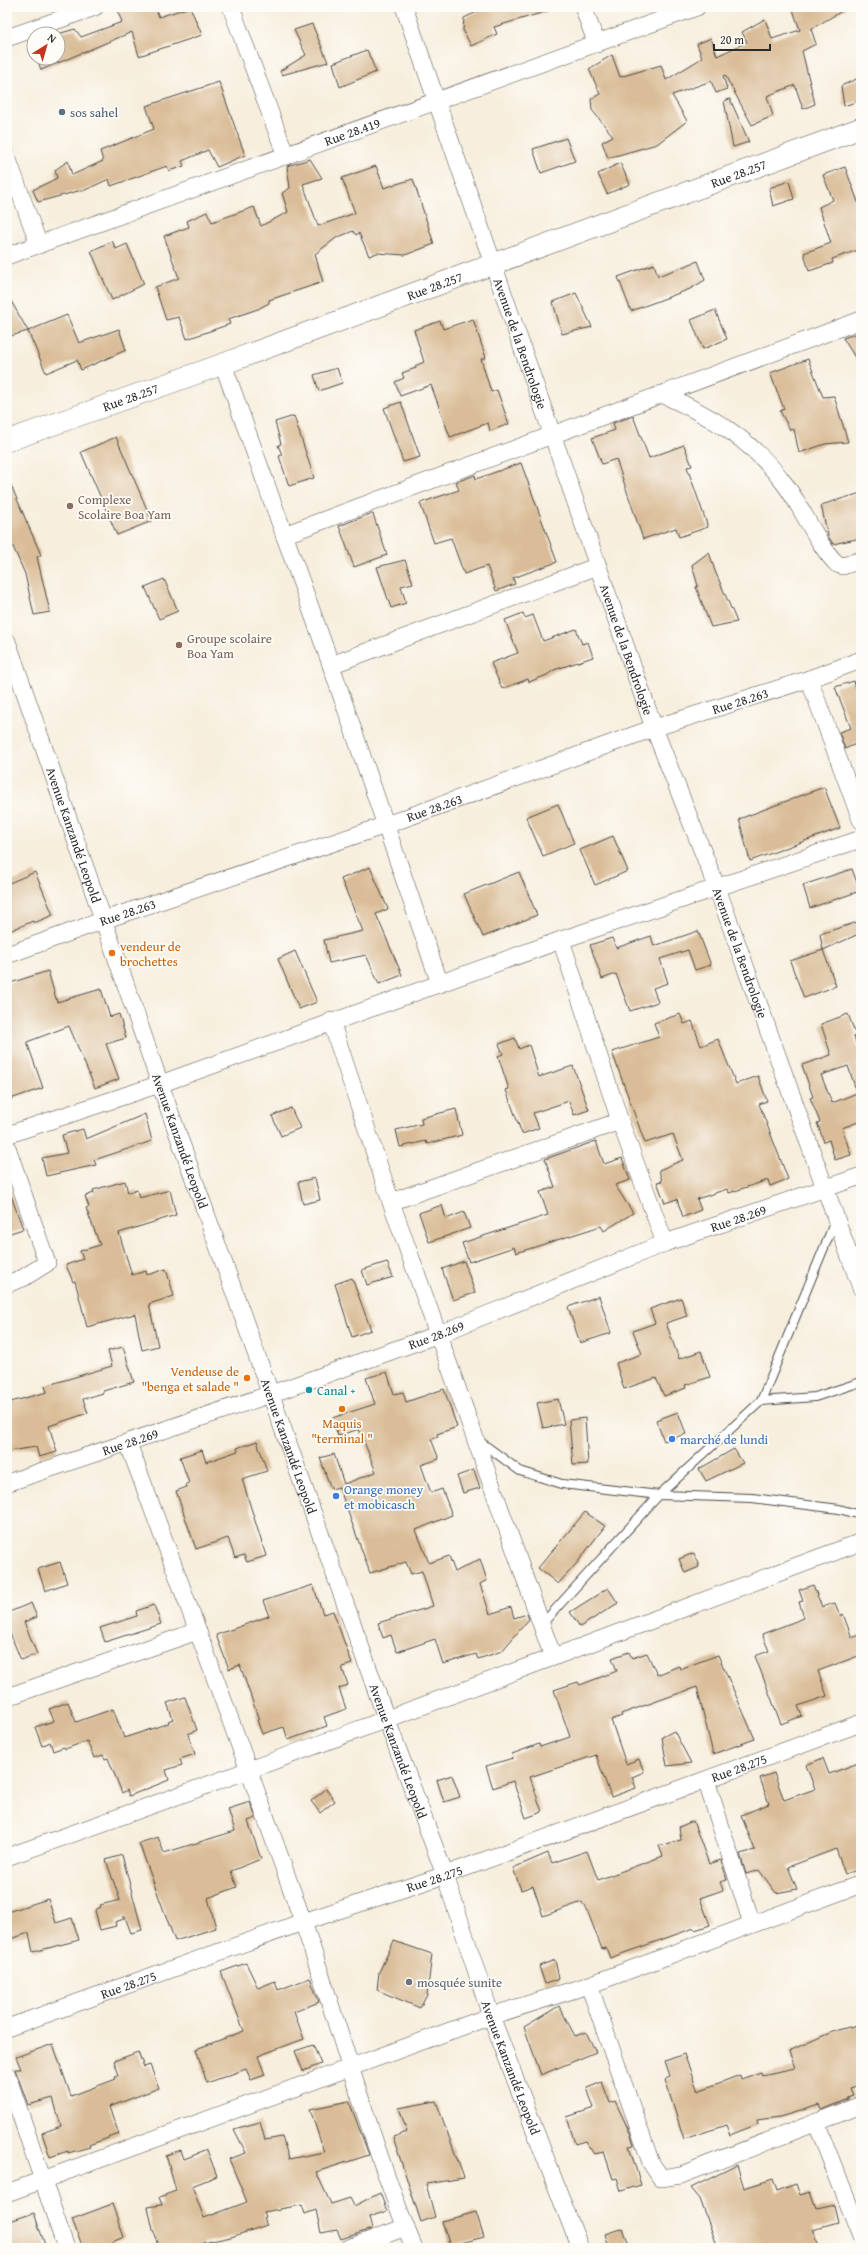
<svg xmlns="http://www.w3.org/2000/svg" width="868" height="2255" font-family="'Gentium Book Plus',serif">
<rect width="100%" height="100%" fill="#fdfcf7"/>
<filter id="ink" filterUnits="userSpaceOnUse"><feTurbulence type="fractalNoise" baseFrequency=".025" numOctaves="2"/><feDisplacementMap in="SourceGraphic" scale="8" xChannelSelector="R" yChannelSelector="G"/><feConvolveMatrix kernelMatrix="1 2 1 2 8 2 1 2 1" color-interpolation-filters="sRGB"/></filter>
<filter id="wash" filterUnits="userSpaceOnUse"><feTurbulence type="fractalNoise" baseFrequency=".012" numOctaves="4" result="noise"/><feDisplacementMap in="SourceGraphic" scale="16" xChannelSelector="R" yChannelSelector="G"/><feGaussianBlur stdDeviation="0.9" result="paint"/><feColorMatrix in="noise" values="0 0 0 0 0 0 0 0 0 0 0 0 0 0 0 0 0 1.4 0 .05"/><feComposite in="paint" operator="in"/></filter>
<g filter="url(#wash)">
<rect width="100%" height="100%" fill="#f7eedd"/>
<g id="blocks">
<path fill="#dabd98" fill-rule="evenodd" d="M132 7H155L159 17 190 7 202 35 139 56 132 32 41 70 37 58H58V34L75 29 81 37 122 22 118 12Z
M487 7H548V11L494 27 497 34 471 46 463 30 464 18Z
M792 7H849L811 29 816 44 802 51 815 104 803 109 795 85 767 96 773 116 752 125 725 75 723 76 727 89 716 93 711 81 672 95 687 121 657 144 608 158 602 142 613 136 592 110 591 99 600 94 589 69 612 55 620 77 661 65 666 80 702 58 697 44 711 38 717 56 747 42 742 32 765 19 772 39 800 30Z
M312 24 328 62 282 75 280 71 306 55 294 30Z
M367 50 376 72 340 87 333 63Z
M861 77V100L844 106 841 86Z
M219 82 245 155 217 167 208 150 182 161 184 166 169 171 167 166 111 186 109 179 83 191 82 190 38 202 33 190 57 178 55 170 68 161 72 175 103 161 100 151 154 129 146 106Z
M730 99 749 142 733 147 724 101Z
M566 138 575 161 541 173 533 149Z
M310 159 322 178 303 184 318 226 355 213 342 178 376 166 384 188 413 179 434 244 405 255 377 253 369 256 359 233 356 235 353 231 336 238 315 254 323 282 269 300V303L258 309 228 319 230 324 187 339 179 317 166 320 155 287 179 278 164 236 189 227 187 221 207 212 212 222 254 207 261 226 288 212 282 193 290 188 287 166Z
M620 163 630 184 607 194 598 174Z
M845 167 861 210V249L832 259 833 263 809 271 804 253 831 243 819 207 833 200 823 175Z
M789 181 794 199 773 206 769 188Z
M112 241 116 249 127 244 144 284 112 300 91 251Z
M698 261 705 280 690 289 631 311 618 277 654 264 658 276Z
M576 293 592 327 562 334 553 302Z
M7 294 28 331 7 337Z
M715 310 727 339 703 349 691 320Z
M67 315 79 343 119 329 126 350 81 370 77 360 46 373 28 331Z
M473 319 486 358 481 359 491 392 497 390 509 424 490 431 488 423 450 437 431 385 400 396 395 382 404 378 402 373 416 368 415 366 424 362 414 330 440 321 443 329Z
M861 332V367L843 338Z
M808 359 823 397 834 396 848 442 825 444 799 453 794 429 790 430 780 411 784 409 770 373Z
M337 368 342 383 319 391 314 375Z
M401 402 420 457 403 462 384 408Z
M294 416 314 478 289 486 279 456 282 455 278 445 281 444 275 422Z
M633 416 649 458 684 445 692 466 687 467 708 527 679 537 676 528 643 539 616 459 602 464 592 438 615 430 613 423Z
M116 437 152 521 117 535 81 452Z
M521 463 557 562 513 578 515 584 496 591 487 566 464 574 451 538 434 543 420 503 459 490 456 482 475 475 476 479Z
M7 476 41 555 37 557 50 612 34 615 25 574 7 533Z
M861 493V538L833 544 828 536 821 505Z
M370 514H373L387 555 354 567 339 526Z
M709 552 715 571 737 622 711 627 696 587 698 586 692 565Z
M405 560 413 583 401 586 406 603 391 608 377 567Z
M164 579 178 611 159 619 145 587Z
M523 613 525 618 533 615 543 641 576 629 582 644 588 642 593 657 554 670 547 675 529 682 528 679 502 689 491 663 518 653 505 620Z
M854 681 861 706V750L858 743 845 749 839 732 851 728 835 687Z
M824 787 840 828 750 861 739 819Z
M558 804 574 843 543 856 526 817Z
M613 836 628 871 595 885 580 850Z
M370 867 388 909 376 914 402 975 379 984 366 955 329 963 324 940 363 931 341 879Z
M852 869 860 891 810 908 803 885Z
M35 872 53 915 34 923 33 921 7 932V884Z
M519 872 537 915 483 937 464 894Z
M861 921V933L823 950 820 934Z
M698 931 711 965 695 970 688 950 660 959 668 983 653 988 658 1002 630 1011 616 974 602 979 590 945 612 938 616 948 651 936 654 946Z
M823 950 836 986 804 998 790 961Z
M295 951 317 1002 299 1009 278 959Z
M48 971 57 1002 101 989 110 1017 119 1014 126 1038 106 1044 119 1079 95 1088 69 1026 27 1042 43 1088 7 1100V984Z
M680 1014 684 1024 692 1021 701 1046 718 1039 736 1084 758 1076 767 1101 759 1104 788 1179 770 1186 768 1180 729 1193 727 1189 697 1199 701 1210 683 1217 677 1199 665 1203 657 1182 662 1181 659 1170 683 1160 673 1134 645 1143 612 1052 659 1037 654 1023Z
M848 1014 856 1035 854 1036 861 1059V1121L842 1128 851 1155 835 1160 829 1140 824 1142 817 1123 820 1122 810 1098 813 1097 802 1065 831 1055 821 1024ZM848 1066 857 1093 832 1103 821 1075Z
M515 1038 519 1049 529 1045 539 1077 573 1066 589 1110 574 1115 569 1101 533 1113 539 1128 522 1134 506 1090 509 1089 498 1056 503 1054 499 1044Z
M291 1108 300 1128 281 1136 272 1116Z
M456 1109 462 1135 427 1144 426 1141 400 1147 396 1130 422 1124 421 1118Z
M145 1114 152 1141 94 1160 96 1165 46 1176 42 1158 67 1153 62 1135 83 1129 86 1139Z
M596 1141 604 1164 622 1158 630 1180 615 1185 633 1213 604 1231 601 1226 516 1253 514 1247 469 1262 462 1243 548 1215 540 1192 555 1187 545 1159Z
M315 1178 320 1200 303 1204 298 1182Z
M125 1181 128 1193 137 1190 139 1198 170 1190 176 1215 119 1233 132 1275 146 1271 147 1275 166 1269 174 1296 149 1304 158 1346 142 1350 135 1314 87 1327 75 1281 73 1282 66 1265 83 1259 80 1251 100 1245 86 1208 89 1207 85 1196 94 1193 93 1190Z
M7 1190H9L23 1229 7 1234Z
M442 1205 446 1219 464 1212 470 1228 429 1242 419 1213Z
M464 1261 475 1293 453 1300 442 1269Z
M387 1262 393 1277 367 1285 362 1270Z
M352 1278 371 1330 352 1337 335 1284Z
M599 1296 611 1333 580 1343 568 1307Z
M681 1298 687 1316 666 1323 679 1359 701 1351 710 1377 685 1385 686 1388 664 1396 656 1378 624 1389 616 1363 642 1354 633 1331 655 1323 650 1309Z
M123 1347 134 1382 103 1391V1393L83 1399 88 1413 49 1426 57 1452 39 1457 36 1447 9 1451 7 1403 47 1392 45 1386 112 1366 108 1351Z
M387 1372 394 1394 403 1392 406 1402 444 1389 457 1427 437 1434 438 1436 431 1439 439 1459 421 1465 431 1493 442 1489 452 1515 416 1530 429 1563 449 1556 455 1572 480 1559 487 1580 480 1584 490 1614 511 1607 514 1618 527 1614 529 1619 502 1651 478 1659 476 1654 443 1664 435 1639 397 1652 391 1635 383 1638 378 1623 433 1606 422 1571 411 1574 406 1562 370 1573 339 1487 331 1489 320 1458 334 1454 344 1484 376 1472 359 1429 338 1436 332 1418 375 1404 366 1378Z
M558 1399 564 1424 543 1428 537 1403Z
M678 1412 686 1434 664 1441 656 1420Z
M585 1418 588 1464 573 1465 569 1420Z
M257 1441 267 1471 242 1479 266 1556 247 1562 244 1555 235 1558 228 1538 196 1549 176 1491 187 1487 186 1484 189 1483 180 1457 202 1450 206 1462 238 1451 237 1448Z
M734 1449 743 1463 706 1481 699 1469Z
M474 1470 480 1488 463 1493 457 1476Z
M585 1512 605 1526 577 1563 558 1584 538 1568Z
M694 1553 699 1567 685 1573 679 1559Z
M60 1562 67 1583 45 1591 38 1569Z
M313 1585 323 1614 333 1611 352 1664 342 1667 348 1685 339 1688 346 1709 324 1717 327 1726 288 1740 284 1727 262 1734 257 1720H259L240 1665 229 1669 216 1635 269 1616 263 1601Z
M813 1585 822 1607 835 1603 840 1616 843 1614 852 1638 861 1634V1655L818 1671 827 1696 798 1706 802 1716 781 1724 755 1656 769 1651 762 1634 804 1618 799 1602 803 1601 799 1590Z
M608 1588 618 1603 580 1627 570 1612Z
M31 1603 37 1617 24 1622 37 1654 21 1660 7 1626V1613Z
M154 1605 161 1624 105 1642 100 1628 137 1616 136 1611Z
M629 1652 632 1658 647 1653 657 1675 679 1666 680 1669 718 1655 755 1739 713 1754 697 1687 671 1696 621 1714 622 1716 611 1720 626 1764 639 1759 644 1772 632 1777 636 1788 611 1797 596 1755 530 1777 542 1812 526 1818 513 1781 493 1788 486 1766 513 1758 512 1754 539 1744 540 1747 570 1737 554 1690 578 1682 580 1685 617 1671 612 1658Z
M185 1697 197 1730 188 1734 195 1754 180 1759 182 1765 166 1770 169 1780 129 1796 127 1790 122 1793 108 1758 105 1759 103 1755 94 1758 87 1741 65 1749 64 1747 53 1751 50 1742 42 1746 35 1727 54 1721 49 1709 68 1702 76 1722 113 1709 124 1738 169 1723 168 1721 173 1719 167 1703Z
M674 1731 691 1763 667 1766 662 1737Z
M823 1758 829 1774 861 1762V1869L845 1874 836 1849 788 1867 797 1889 776 1893 759 1870 746 1874 740 1854 755 1850 741 1815 769 1804 760 1778 774 1773 784 1800 815 1789 806 1765Z
M452 1775 460 1797 444 1802 437 1780Z
M326 1789 335 1801 320 1813 311 1801Z
M250 1802 256 1818 248 1821 261 1859 231 1871 237 1887 208 1898 216 1928 175 1941 139 1843 158 1837 164 1853 235 1831 228 1809Z
M693 1821 709 1864 721 1860 727 1880 720 1882 723 1890 700 1898 710 1925 695 1930 694 1928 610 1958 606 1948 602 1949 585 1905H583L582 1902 543 1916 533 1886 521 1890 513 1868 548 1853 552 1863 587 1851 598 1880 663 1856 659 1846 681 1840 679 1827Z
M122 1855 142 1930 131 1933 125 1917H123L124 1919 115 1922 116 1926 100 1930 95 1910 101 1907 100 1905 120 1900 106 1860Z
M48 1899 56 1923 72 1918 79 1940 33 1952 29 1933 7 1940V1912Z
M394 1941 432 1954 427 1995 420 2008 377 1990 379 1972Z
M555 1960 559 1979 545 1984 539 1966Z
M246 1963 258 1988 275 1981 278 1990 310 1978 319 2002 294 2012 304 2039 258 2056 265 2075 251 2080 246 2069 207 2083 196 2049 244 2031 221 1972Z
M559 2006 575 2036 586 2032 596 2052 541 2075 524 2027Z
M861 2024V2085L851 2088 854 2095 848 2097V2099L821 2110 819 2105 780 2117 757 2120 758 2124 730 2135 726 2125 684 2139 665 2080 670 2076 665 2061 684 2054 698 2091 740 2075 741 2079 761 2072 762 2075 795 2068 789 2051 834 2031Z
M53 2044 71 2096 116 2079 115 2076 119 2075 114 2061 138 2052 144 2067 150 2065 159 2088 109 2107 119 2134 89 2145 90 2147 68 2153V2151L50 2157 42 2133 61 2126 53 2098 28 2105 15 2069H21L16 2057Z
M313 2045 321 2064 303 2071 295 2051Z
M602 2082 610 2103 615 2101 631 2135 634 2145 629 2146 641 2185 621 2191 617 2178 613 2179 604 2152 594 2154 585 2141 575 2144 567 2117 594 2108 587 2088Z
M349 2101 369 2155 316 2172 331 2204 350 2198 354 2206 380 2193 387 2211 369 2217 372 2229 341 2239 337 2230 321 2233 316 2210 305 2214 302 2205 263 2212 265 2217 263 2218 267 2225 231 2237 203 2243 205 2248H160L153 2230 148 2207 162 2205 159 2197 176 2191 166 2155 181 2150 184 2159 207 2150 217 2176 192 2186 204 2218 247 2202 229 2159 246 2153 234 2129 260 2122 265 2140 282 2137 289 2159 324 2152 310 2109Z
M436 2101 464 2178 426 2184 435 2217 421 2222 393 2137 407 2132 399 2108Z
M737 2165 744 2188 773 2179 777 2191 796 2184 800 2195 810 2192 816 2209 834 2205 838 2222 813 2229 821 2248H718L700 2199 691 2188Z
M112 2204 124 2237 112 2242 119 2248H83L72 2219Z
M476 2212 484 2237 450 2246 442 2221Z
M34 2213 46 2248H7V2222Z
M623 2228 630 2248H609L605 2234Z"/>
</g>
</g>
<g filter="url(#ink)">
<use href="#blocks" fill-opacity="0" stroke="#4a4846" stroke-width="1"/>
<g fill="none" stroke-linecap="round" stroke-linejoin="round">
<g stroke="#4a4846" stroke-width="10">
<path id="service" d="M761 1401 815 1397 861 1382
M478 1440 520 1471 562 1484 659 1495 752 1498 839 1509 861 1515
M543 1623 659 1495 761 1401 835 1221"/>
</g>
<g stroke="#4a4846" stroke-width="18">
<g id="minor">
<path d="M231 7 286 156"/>
<path id="s1" d="M404 7 654 728 717 888 861 1288"/>
<path d="M583 7 597 44"/>
<path d="M7 38 95 7"/>
<path d="M7 157 39 245"/>
<path id="s2" d="M7 256 697 7"/>
<path d="M223 364 331 665 440 984"/>
<path d="M662 394C712 417 750 438 784 483 802 506 817 545 837 564L843 566 861 560"/>
<path d="M284 535 861 320"/>
<path id="s3" d="M7 641 160 1084 386 1718 445 1875 491 2016 580 2248"/>
<path d="M331 665 598 566"/>
<path d="M809 679 861 820"/>
<path d="M561 940 620 1121 665 1243"/>
<path id="s4" d="M7 955 104 920 386 825 654 728 809 679 861 660"/>
<path d="M331 1021 391 1202 553 1657"/>
<path d="M7 1135 160 1084 561 940 861 839"/>
<path d="M7 1147 47 1263 23 1278 7 1284"/>
<path d="M391 1202 620 1121"/>
<path d="M128 1443C187 1601 246 1760 302 1919 340 2028 370 2141 414 2248"/>
<path id="s5" d="M7 1483 271 1394 439 1334 665 1243 861 1176"/>
<path d="M7 1697 198 1631"/>
<path d="M706 1780 752 1924"/>
<path d="M7 1857C293 1756 577 1648 861 1542"/>
<path d="M589 1985 651 2163 661 2178 681 2175 861 2105"/>
<path id="s6" d="M7 2028 303 1922 445 1875 861 1723"/>
<path d="M7 2075 66 2248"/>
<path d="M816 2122 861 2236"/>
<path d="M7 2193 491 2016 589 1985 861 1884"/>
<path d="M349 2248 406 2227"/>
</g>
</g>
<g stroke="#4a4846" stroke-width="22">
<g id="tertiary">
<path id="s7" d="M7 441 223 364 861 128"/>
</g>
</g>
<use href="#service" stroke="#fff" stroke-width="8"/>
<use href="#minor" stroke="#fff" stroke-width="17"/>
<use href="#tertiary" stroke="#fff" stroke-width="21"/>
</g>
</g>
<circle fill="#5c6f8a" stroke="#fdfcf7" stroke-width="1.5" cx="62" cy="112" r="4"/>
<g fill="#8d6e63" stroke="#fdfcf7" stroke-width="1.5">
<circle cx="70" cy="506" r="4"/>
<circle cx="179" cy="645" r="4"/>
</g>
<g fill="#e8710a" stroke="#fdfcf7" stroke-width="1.5">
<circle cx="112" cy="953" r="4"/>
<circle cx="247" cy="1378" r="4"/>
<circle cx="342" cy="1409" r="4"/>
</g>
<circle fill="#0f9aa8" stroke="#fdfcf7" stroke-width="1.5" cx="309" cy="1390" r="4"/>
<g fill="#3f7fe0" stroke="#fdfcf7" stroke-width="1.5">
<circle cx="672" cy="1439" r="4"/>
<circle cx="336" cy="1496" r="4"/>
</g>
<circle fill="#6b7280" stroke="#fdfcf7" stroke-width="1.5" cx="409" cy="1982" r="4"/>
<g text-anchor="middle" dominant-baseline="central" stroke-width="3.5" stroke-linejoin="round" paint-order="stroke">
<g font-size="13" fill="#4e5e75" stroke="#fdfcf7" text-anchor="start">
<text x="70" y="112">sos sahel</text>
</g>
<g font-size="13" fill="#2b2b2b" stroke="#fdfcf7">
<text stroke="none"><textPath href="#s2" startOffset="367">Rue 28.419</textPath></text>
<text stroke="none"><textPath href="#s7" startOffset="779">Rue 28.257</textPath></text>
<text stroke="none"><textPath href="#s7" startOffset="455">Rue 28.257</textPath></text>
<text stroke="none"><textPath href="#s1" startOffset="356">Avenue de la Bendrologie</textPath></text>
<text stroke="none"><textPath href="#s7" startOffset="131">Rue 28.257</textPath></text>
<text stroke="none"><textPath href="#s1" startOffset="680">Avenue de la Bendrologie</textPath></text>
<text stroke="none"><textPath href="#s4" startOffset="776">Rue 28.263</textPath></text>
<text stroke="none"><textPath href="#s4" startOffset="452">Rue 28.263</textPath></text>
<text stroke="none"><textPath href="#s3" startOffset="205">Avenue Kanzandé Leopold</textPath></text>
<text stroke="none"><textPath href="#s4" startOffset="128">Rue 28.263</textPath></text>
<text stroke="none"><textPath href="#s1" startOffset="1004">Avenue de la Bendrologie</textPath></text>
<text stroke="none"><textPath href="#s3" startOffset="529">Avenue Kanzandé Leopold</textPath></text>
<text stroke="none"><textPath href="#s5" startOffset="778">Rue 28.269</textPath></text>
<text stroke="none"><textPath href="#s5" startOffset="454">Rue 28.269</textPath></text>
<text stroke="none"><textPath href="#s5" startOffset="130">Rue 28.269</textPath></text>
<text stroke="none"><textPath href="#s3" startOffset="853">Avenue Kanzandé Leopold</textPath></text>
<text stroke="none"><textPath href="#s3" startOffset="1177">Avenue Kanzandé Leopold</textPath></text>
<text stroke="none"><textPath href="#s6" startOffset="777">Rue 28.275</textPath></text>
<text stroke="none"><textPath href="#s6" startOffset="453">Rue 28.275</textPath></text>
<text stroke="none"><textPath href="#s6" startOffset="129">Rue 28.275</textPath></text>
<text stroke="none"><textPath href="#s3" startOffset="1513">Avenue Kanzandé Leopold</textPath></text>
</g>
<g font-size="13" fill="#785e54" stroke="#fdfcf7" text-anchor="start">
<text x="78" y="499">Complexe<tspan x="78" dy="15">Scolaire Boa Yam</tspan></text>
<text x="187" y="638">Groupe scolaire<tspan x="187" dy="15">Boa Yam</tspan></text>
</g>
<g font-size="13" fill="#c56008" stroke="#fdfcf7" text-anchor="start">
<text x="120" y="946">vendeur de<tspan x="120" dy="15">brochettes</tspan></text>
<text x="239" y="1371" text-anchor="end">Vendeuse de<tspan x="239" dy="15">"benga et salade "</tspan></text>
<text x="342" y="1423" text-anchor="middle">Maquis<tspan x="342" dy="15">"terminal "</tspan></text>
</g>
<g font-size="13" fill="#0d838f" stroke="#fdfcf7" text-anchor="start">
<text x="317" y="1390">Canal +</text>
</g>
<g font-size="13" fill="#366cbe" stroke="#fdfcf7" text-anchor="start">
<text x="680" y="1439">marché de lundi</text>
<text x="344" y="1489">Orange money<tspan x="344" dy="15">et mobicasch</tspan></text>
</g>
<g font-size="13" fill="#5b616d" stroke="#fdfcf7" text-anchor="start">
<text x="417" y="1982">mosquée sunite</text>
</g>
</g>
<rect width="868" height="2255" fill="none" stroke="#fdfcf7" stroke-width="24"/>
<g transform="translate(46 46) rotate(37)"><circle r="19" fill="#fdfcf7" stroke="#a9a8a5"/>
<path d="M0-3L7 15L0 10L-7 15Z" fill="#c8321e"/>
<text y="-6" font-size="11" font-weight="bold" text-anchor="middle" fill="#2b2b2b">N</text>
</g>
<path d="M714 44v6h56v-6" fill="none" stroke="#2b2b2b" stroke-width="2"/>
<text x="720" y="44" font-size="12" fill="#2b2b2b" stroke="#fdfcf7" stroke-width="3" paint-order="stroke">20 m</text>
</svg>
